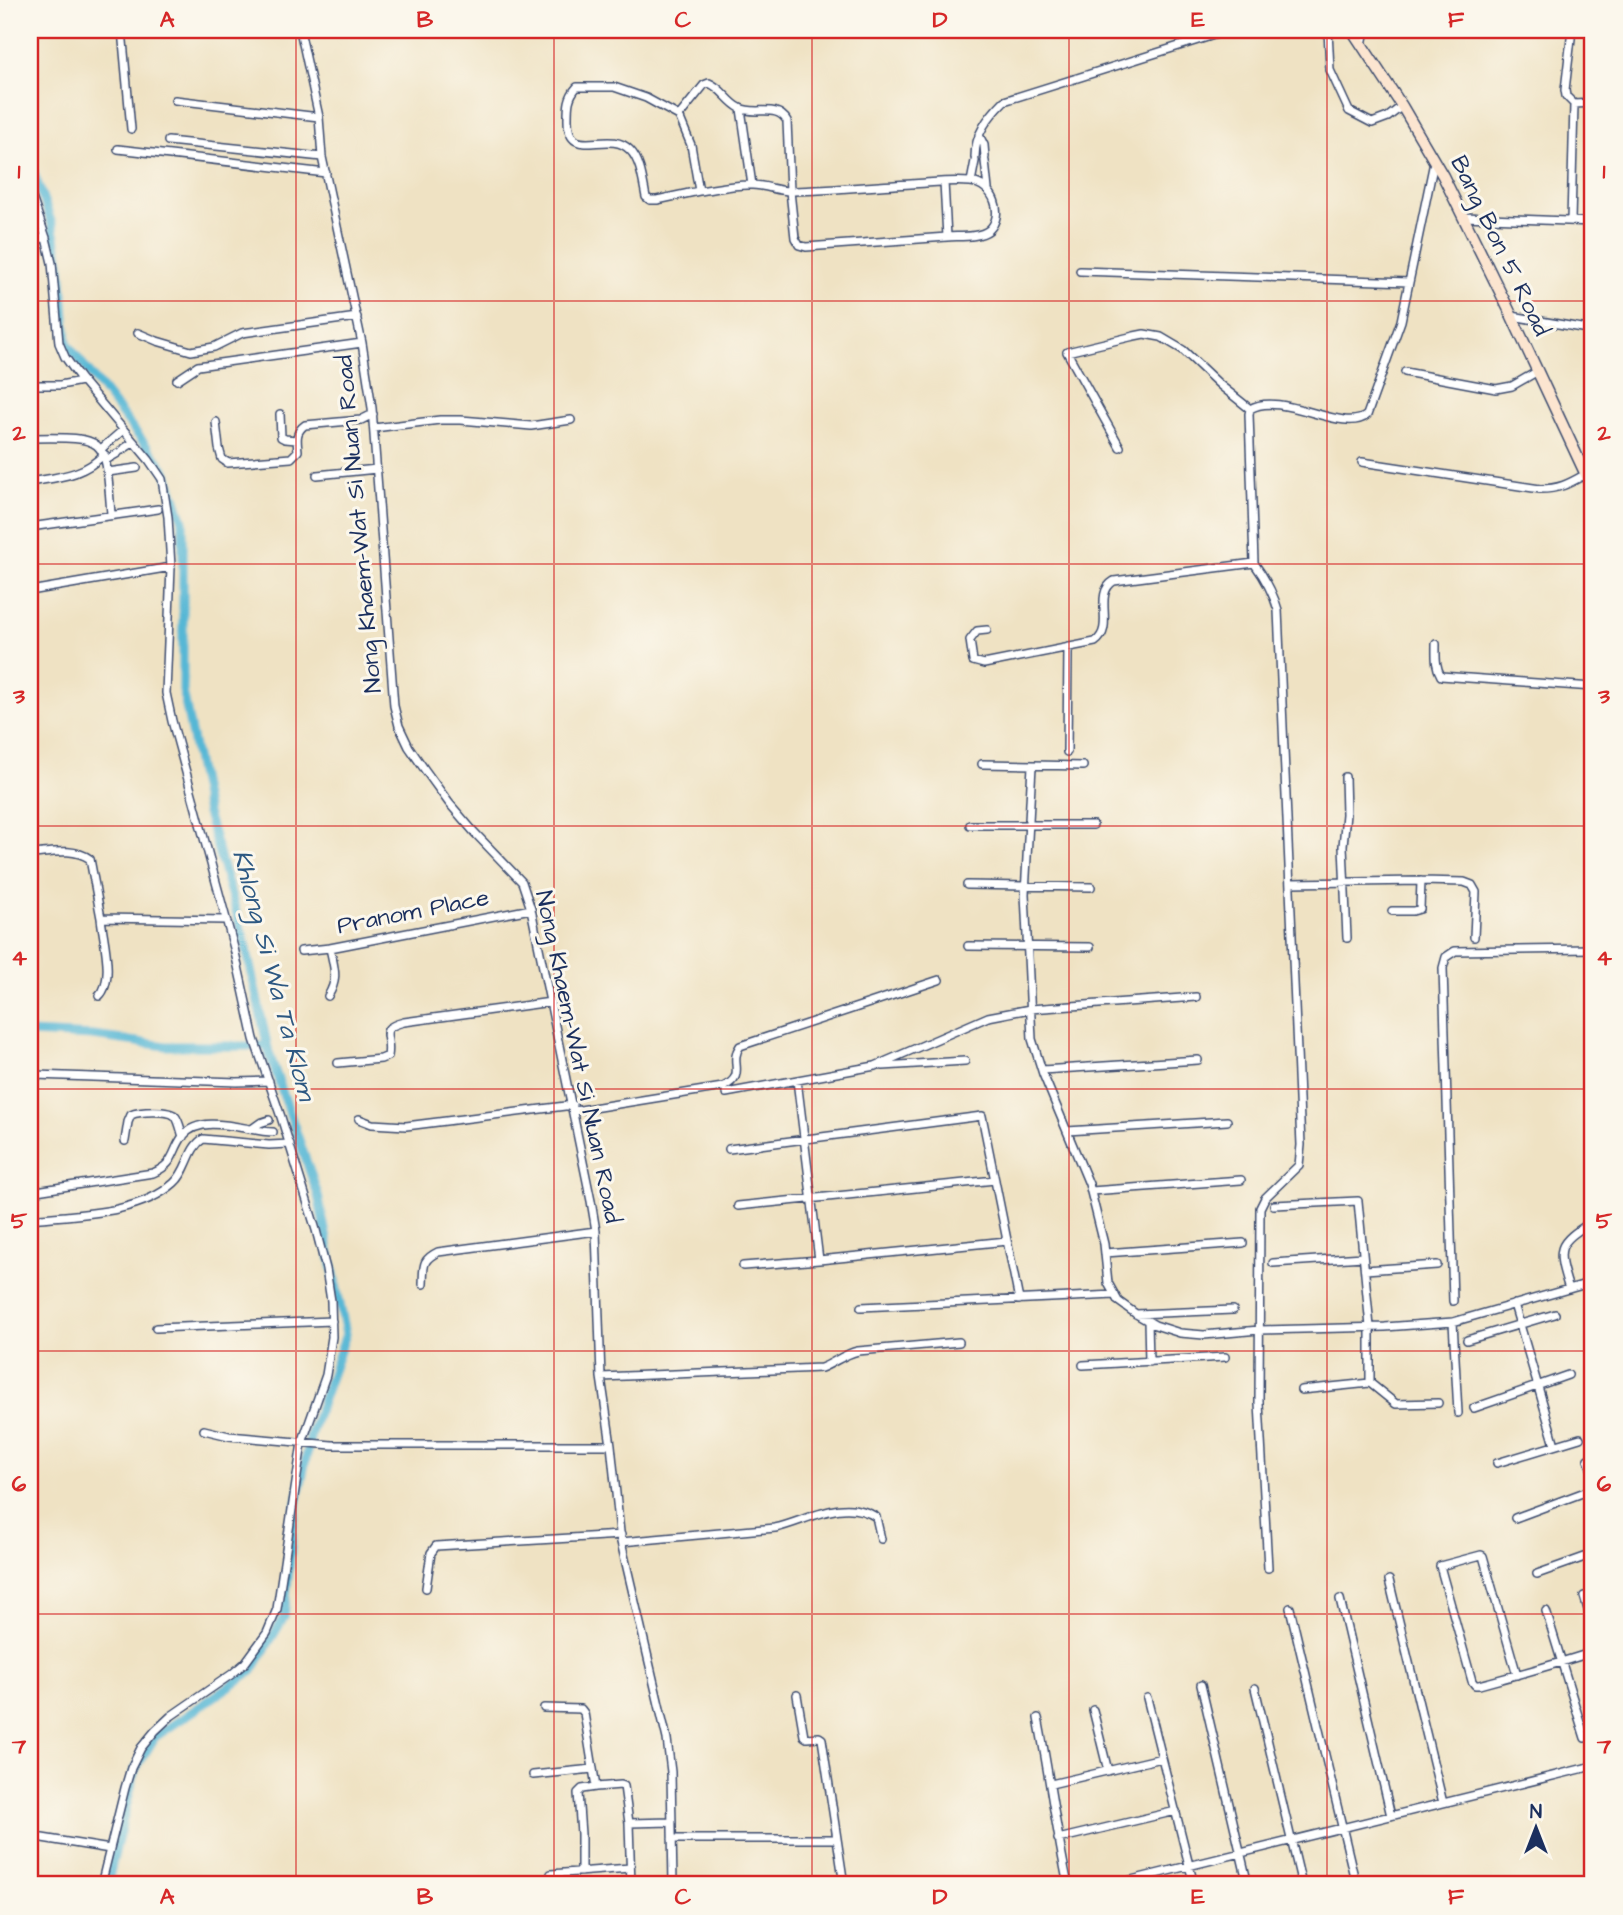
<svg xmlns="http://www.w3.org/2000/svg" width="1623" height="1915" font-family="'Architects Daughter',sans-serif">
<rect width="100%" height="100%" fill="#fbf7ec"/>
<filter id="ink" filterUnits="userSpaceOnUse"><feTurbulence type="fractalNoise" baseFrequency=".0143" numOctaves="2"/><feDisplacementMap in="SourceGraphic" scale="14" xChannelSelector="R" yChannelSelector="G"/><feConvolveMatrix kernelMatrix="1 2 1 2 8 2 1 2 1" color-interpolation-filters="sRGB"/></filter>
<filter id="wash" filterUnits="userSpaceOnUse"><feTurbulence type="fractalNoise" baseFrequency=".00686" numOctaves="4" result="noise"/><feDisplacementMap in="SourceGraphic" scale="28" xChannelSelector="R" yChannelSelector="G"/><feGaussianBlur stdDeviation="1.57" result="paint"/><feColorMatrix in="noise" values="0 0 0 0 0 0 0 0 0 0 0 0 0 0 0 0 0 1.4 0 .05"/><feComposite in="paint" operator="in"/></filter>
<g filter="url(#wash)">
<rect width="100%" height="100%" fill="#efe2c3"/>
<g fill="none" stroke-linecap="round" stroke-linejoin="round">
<path stroke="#56b7d5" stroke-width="9" d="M30 162 52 224 61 268 67 344 166 471 183 521V691L207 813 245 942 269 1053 318 1195 346 1334 311 1433 293 1524 284 1617 252 1671 155 1737 135 1770 107 1885
M30 1033 93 1036 166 1046H262"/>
</g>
</g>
<g filter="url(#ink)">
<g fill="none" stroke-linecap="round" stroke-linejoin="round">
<g stroke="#3b4a6d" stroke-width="10">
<path id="minor" d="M122 30 131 129
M300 30 319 117 322 157 362 343 372 408 394 706 399 726 409 747 425 770 449 803 474 832 522 882 531 909 591 1201 596 1231 601 1377 611 1445 621 1542 667 1739 671 1772 673 1885
M1328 30 1330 70 1349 111 1372 123 1388 117 1402 106
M1362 45 1365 30
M175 100 319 117
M1574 104 1593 103
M741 109 752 185
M679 116 704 85 709 83C722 88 728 102 740 108 755 116 777 103 787 121L790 191 795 238 799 245 806 247 947 237 944 182
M979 135 984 145 985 157
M168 141 322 157
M118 149 326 173
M975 157C975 134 988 117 1004 101L1230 30
M985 161 988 189
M971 182 975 161
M699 191 657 200H650L646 197C643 183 641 161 630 150 608 127 567 165 568 118 568 106 568 97 577 87H614L646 98 679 116 691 145 699 191C716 189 734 184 752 185 766 185 780 192 794 191 833 190 872 186 911 184 931 183 951 180 970 182 994 184 1005 215 989 230 979 238 959 236 947 237
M30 192 46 238 52 263 59 343 65 357 80 378 149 460 162 479 168 517 171 567 166 693 172 721 234 948 254 1039 281 1117 316 1230 326 1269 331 1301 332 1337 326 1375 302 1443 277 1609 267 1633 245 1663 232 1674 171 1716 155 1731 141 1748 131 1768 125 1788 101 1885
M1464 217 1593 222
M1571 221 1574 104 1566 96 1565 90 1572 30
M30 239 46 238
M1080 271 1409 282
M1512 316 1593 330
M138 333 157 341 191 351 214 347 242 333 357 317
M1405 372 1496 389 1512 386 1538 371
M177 380 198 366 362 343
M30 385H60L82 381
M1250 409 1249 414 1254 563C1265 578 1273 592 1278 610L1301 1145 1299 1165 1265 1198 1260 1208 1259 1403 1268 1568
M1250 409C1281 390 1344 435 1367 415L1401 321 1434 162
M280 414 281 437 285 439 297 440
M216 422 219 448 222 459 228 463 291 458 298 451C297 440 295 432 305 425L361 420 373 414
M374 428 440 420H461L531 426 571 420
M30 438C109 437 105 436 111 514
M1120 447 1067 352 1134 336 1144 334 1161 337 1183 350 1220 385 1250 409
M101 449 123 430
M122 450 134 442
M106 460 118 453
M1362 462 1540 489C1560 489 1568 484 1586 474
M108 472 137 468
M317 475 377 469
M30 482C58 477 84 476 104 454
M30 527 158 509
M30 591 171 567
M987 630 977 631 970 640 973 661 984 664 1095 642C1116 628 1092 594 1114 581L1254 563
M1436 644C1436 656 1435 666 1441 676L1593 687
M1067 752 1068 647
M982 764 1083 766
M1032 766 1025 894 1032 1039 1043 1074 1089 1184 1104 1244 1108 1283 1118 1301 1136 1314 1155 1325 1180 1333 1204 1335 1259 1330 1385 1327 1453 1322 1593 1282
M1345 777 1346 814 1343 846 1347 938
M970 825H1093
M30 854C50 853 73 847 90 859L101 918 225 920
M1290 883 1421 881 1464 882 1472 885 1476 892 1474 937
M967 885 1091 887
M1392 911H1413L1420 909 1421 881
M968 946 1090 947
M301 951 330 948 531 909
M99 996C115 981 103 939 101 918
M328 996C339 978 334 968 330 948
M338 1063 381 1059 388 1056C392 1035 376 1029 404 1022L551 1002
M883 1066 965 1061
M1042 1070 1198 1060
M35 1075 237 1082 269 1081
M797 1080 819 1260 1007 1241
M726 1093 875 1066 988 1017 1030 1009 1196 997
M574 1111 723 1087C748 1075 728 1063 740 1046L939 980
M359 1119 372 1124 406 1126 573 1105
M253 1128 260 1123 269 1120
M1067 1131 1227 1121
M125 1141 128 1122 131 1115C139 1111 169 1110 175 1116 179 1120 181 1131 183 1137
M729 1149 982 1116 1019 1300
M1091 1191 1241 1180
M30 1192 153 1173C176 1163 171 1152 183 1136 202 1112 249 1132 273 1132
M1274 1205 1358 1201 1370 1327V1383L1396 1404 1438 1403
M738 1206 995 1180
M30 1219C76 1214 138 1215 174 1183 188 1171 188 1148 203 1139L269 1145 290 1144
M1105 1253 1243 1243
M1273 1263 1363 1257
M743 1266 819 1260
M1365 1270 1437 1265
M423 1284C424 1267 421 1260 438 1252L596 1231
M1569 1289C1556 1248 1556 1244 1593 1221
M1453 1301 1443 968 1446 957 1455 951 1593 949
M1514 1304 1555 1445
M861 1307 1115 1295
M1136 1314 1233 1310
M1148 1321 1149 1362
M1453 1322 1458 1413
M156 1328 332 1321
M1467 1340 1555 1314
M1083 1365 1225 1357
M601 1377 821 1368C834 1363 844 1354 858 1351L959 1342
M1301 1390 1370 1383
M1474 1408 1568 1375
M204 1430 229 1436 332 1445H611
M1588 1459 1593 1473
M1497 1463 1580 1438
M1515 1518 1593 1489
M621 1542 775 1528C807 1521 843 1496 876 1517L881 1539
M1537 1574 1593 1554
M1389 1580 1443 1803
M426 1588 431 1553 436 1546 621 1535
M1584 1596 1593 1626
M1340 1599 1391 1816
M1290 1608 1356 1885
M1546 1611 1585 1738
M1517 1675 1483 1556 1481 1555 1440 1566 1472 1681 1475 1685H1479C1517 1675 1556 1664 1593 1652
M1201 1685 1248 1885
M1255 1688 1302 1885
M797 1695 804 1736 807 1738 819 1737 822 1739 844 1885
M1147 1698 1194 1885
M544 1708 581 1709 584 1713 596 1787 621 1785 624 1786 629 1823
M1093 1710 1108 1771
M1038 1718C1049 1774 1056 1830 1068 1885
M533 1775 593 1769
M1051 1784 1162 1758
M30 1836 110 1849
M672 1839H837
M1058 1839 1176 1811
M581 1872V1834L578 1793 582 1789 596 1787
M551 1874 630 1868
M631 1885 629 1823 672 1822
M1111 1885 1593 1766"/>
</g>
<g stroke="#3b4a6d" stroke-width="13">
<path id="secondary" d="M1352 30 1402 106 1443 176 1508 308 1593 490"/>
</g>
<use href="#minor" stroke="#fff" stroke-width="7"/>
<use href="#secondary" stroke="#fce5d0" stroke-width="10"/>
</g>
</g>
<path fill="none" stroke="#d62828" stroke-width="2" stroke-opacity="0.55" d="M296 30V1885M554 30V1885M812 30V1885M1069 30V1885M1327 30V1885M30 301H1593M30 564H1593M30 826H1593M30 1089H1593M30 1351H1593M30 1614H1593"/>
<g text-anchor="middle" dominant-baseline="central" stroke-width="6" stroke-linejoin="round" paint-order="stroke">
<g font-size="24" fill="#1b2f5e" stroke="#fbf7ec">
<text transform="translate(1500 246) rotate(64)">Bang Bon 5 Road</text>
<text transform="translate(359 524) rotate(-95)">Nong Khaem-Wat Si Nuan Road</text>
<text transform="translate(413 912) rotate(-11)">Pranom Place</text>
<text transform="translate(578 1057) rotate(78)">Nong Khaem-Wat Si Nuan Road</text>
</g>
<g font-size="26" font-style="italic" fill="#2d5882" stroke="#fbf7ec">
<text transform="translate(274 975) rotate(75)">Khlong Si Wa Ta Klom</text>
</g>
</g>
<rect width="1623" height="1915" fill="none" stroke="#fbf7ec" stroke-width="77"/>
<g transform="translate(1536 1828)" stroke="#fbf7ec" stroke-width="5" paint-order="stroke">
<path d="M0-5L12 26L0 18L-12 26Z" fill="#1b2f5e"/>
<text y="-10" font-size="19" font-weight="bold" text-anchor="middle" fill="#1b2f5e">N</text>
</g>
<rect x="38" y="38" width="1546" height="1838" fill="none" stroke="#d62828" stroke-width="2.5"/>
<g font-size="23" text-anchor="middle" font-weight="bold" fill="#d62828">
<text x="167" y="27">A</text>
<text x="425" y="27">B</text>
<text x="683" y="27">C</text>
<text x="940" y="27">D</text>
<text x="1198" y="27">E</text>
<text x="1456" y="27">F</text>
<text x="19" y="178">1</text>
<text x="1604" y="178">1</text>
<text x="19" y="440">2</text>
<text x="1604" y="440">2</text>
<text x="19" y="703">3</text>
<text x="1604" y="703">3</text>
<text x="19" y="965">4</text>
<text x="1604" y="965">4</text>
<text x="19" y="1228">5</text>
<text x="1604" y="1228">5</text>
<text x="19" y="1491">6</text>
<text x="1604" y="1491">6</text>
<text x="19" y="1753">7</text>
<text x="1604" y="1753">7</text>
<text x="167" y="1904">A</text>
<text x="425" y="1904">B</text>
<text x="683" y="1904">C</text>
<text x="940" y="1904">D</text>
<text x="1198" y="1904">E</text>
<text x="1456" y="1904">F</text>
</g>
</svg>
